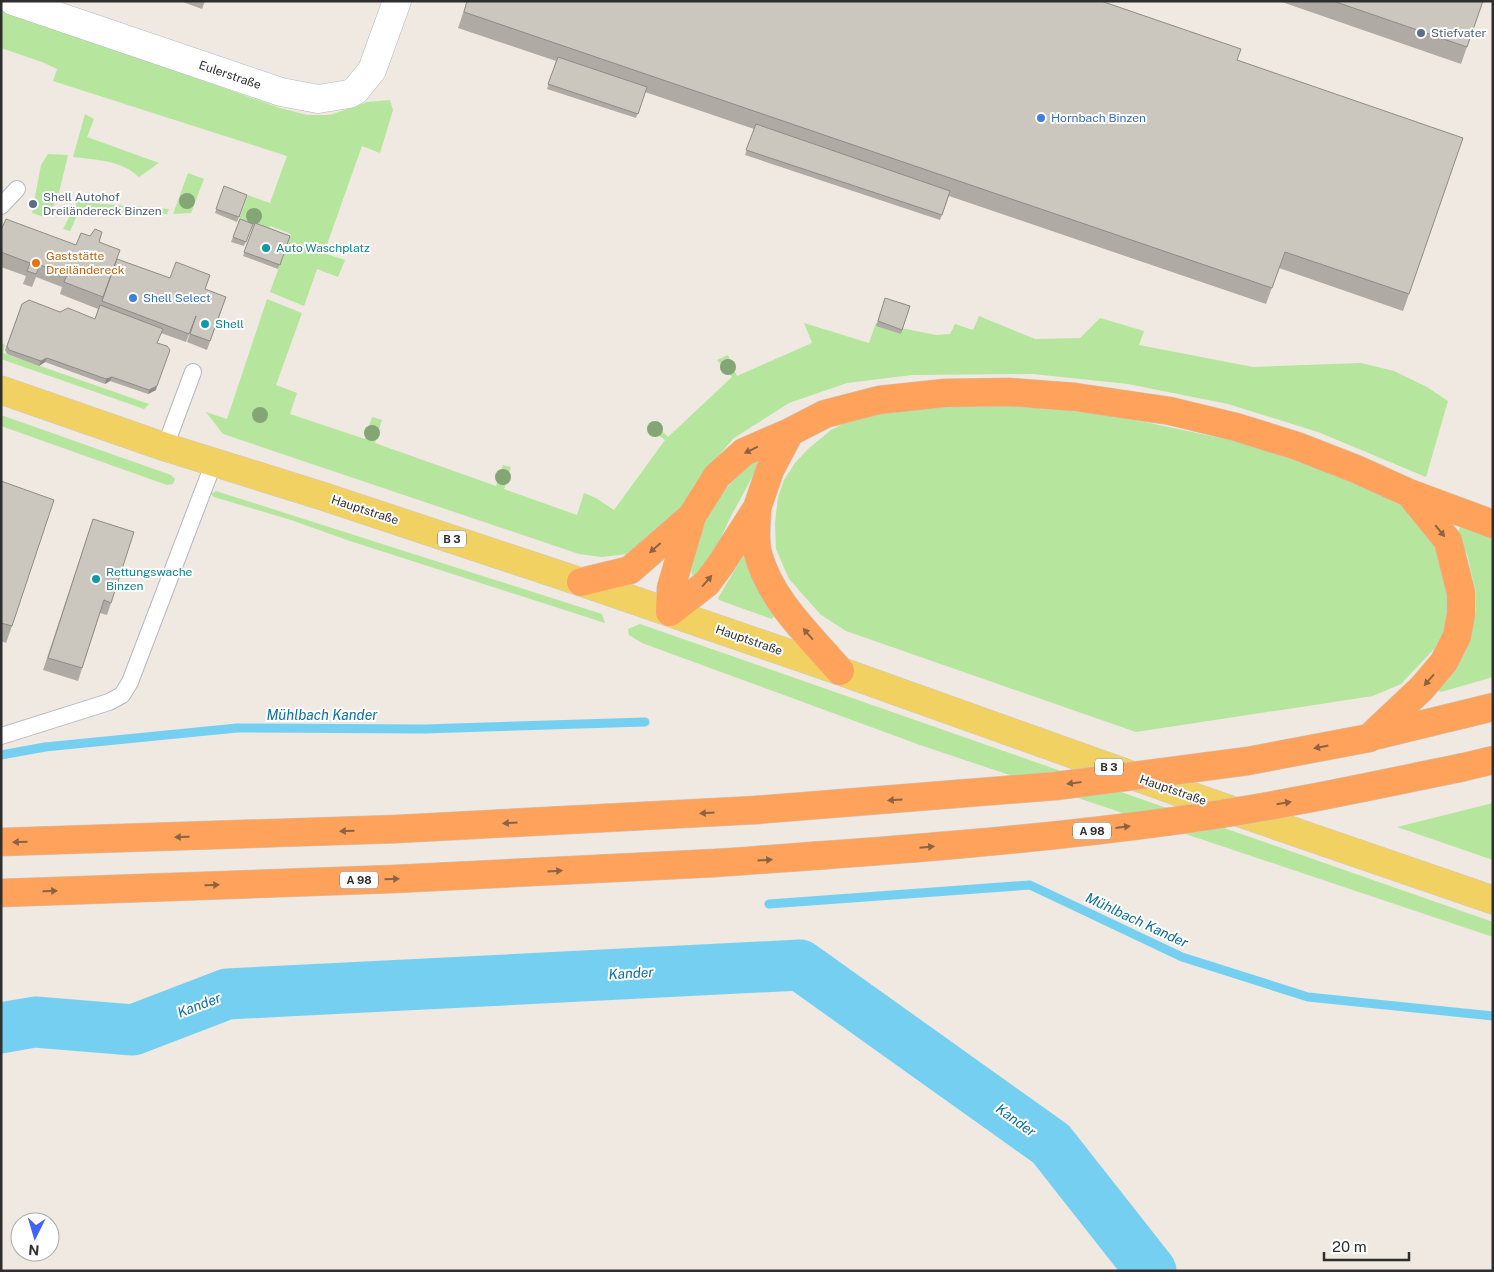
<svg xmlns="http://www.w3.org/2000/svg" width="1494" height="1272" font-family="'Public Sans',sans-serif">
<rect width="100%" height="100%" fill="#efe9e1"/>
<path fill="#b6e59e" d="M1 9 280 108 307 115H330L367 102 390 100 393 110 380 153 362 146 324 253 345 260 338 277 317 269 304 306 270 292 291 234 270 226 267 233 238 222 248 195 270 203 287 156 53 81 57 69 42 62 1 48Z
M85 114 94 119 87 137 159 163 139 177C121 160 97 160 73 157Z
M48 154 68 155 57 201 44 217 32 213 41 165Z
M188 173 204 179 191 213 173 214Z
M77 202 169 209 167 214 79 211 70 231 63 229Z
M267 299 302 313 276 385 297 393 290 414 365 439 372 417 382 420 375 443 496 486 503 465 511 467 504 489 577 515 584 493 596 498 614 510 665 440 648 428 652 421 668 437 732 377 717 360 728 355 737 376 812 343 804 323 869 343 876 323 936 335 950 334 955 324 973 330 979 316 1035 339 1080 338 1100 318 1144 331 1139 345 1253 367 1361 363 1394 371 1427 387 1448 401 1426 477 1318 432 1228 404 1128 384 1033 374 912 375 847 383 789 403 734 438 701 475 670 525 646 546 627 554 602 557 579 554 223 434 206 412 227 419Z
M2 343 5 345 3 353 149 404 144 409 1 359Z
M988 405 1041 408 1112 415 1263 447 1340 476 1403 506 1430 539 1446 567 1450 593 1445 628 1435 648 1401 684 1373 696 1136 732 846 631 821 615 789 579 776 549 775 523 778 497 784 480 795 463 808 449 831 430 851 420 886 412 927 407Z
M1 415 171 475 175 479 173 484 167 485 1 426Z
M754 457 761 461 731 516 711 559 696 577 692 575C687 550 709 512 723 492 733 480 744 469 754 457Z
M216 491 602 614 605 623 350 541 291 520 214 497 211 494Z
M1462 524 1493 539V677L1441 692 1436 689 1455 669 1465 651 1476 612V594L1467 554 1456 535Z
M743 556H745C752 579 759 596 774 615L772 619 719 600 718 598Z
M640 624 1493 922V937L920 745 642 643 629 635 628 629Z
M1493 803V860L1397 827Z"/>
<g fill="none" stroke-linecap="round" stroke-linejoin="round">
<path stroke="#75cff0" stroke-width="9" d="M1 755 45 747 237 728 424 729 645 722
M769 904 1030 885 1182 957 1308 997 1493 1016"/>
<path stroke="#75cff0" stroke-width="51" d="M1 1028 35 1022 133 1030 227 994 800 965 1051 1144 1151 1271"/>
<g stroke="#b4b7c1" stroke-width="18">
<path id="service" d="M1 206 17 189
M165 447 193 372
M1 736 109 702 122 695 130 682 214 462"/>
</g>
<g stroke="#b4b7c1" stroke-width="29">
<path id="minor" d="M13 1 281 92 318 99 349 94 356 90 372 70 397 1"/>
</g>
<g stroke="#c9c9c9" stroke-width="29">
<path id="primary" d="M1 390 165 447 322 496 581 582 840 671 1176 791 1493 900"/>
</g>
<g stroke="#c9c9c9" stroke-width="29">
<path id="motorway" d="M757 508C757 522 754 540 758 554 771 601 809 635 840 671
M581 582 630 570 692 516 717 476 744 452 790 432 825 414 879 400 945 393 1009 392 1075 397 1170 411 1236 427 1297 446 1356 469 1409 493 1493 524
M670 612 707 583 721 564 757 508 770 470 790 432
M670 612 671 588 692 516
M1370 737 1493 707
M1369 738 1422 688 1444 662 1457 636 1461 614V593L1448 541 1410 494
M1464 767 1493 760
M1 842 397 829 756 810
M1 893 394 879 716 863"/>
</g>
<use href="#service" stroke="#fff" stroke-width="16"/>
<use href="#minor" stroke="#fff" stroke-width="28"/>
<use href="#primary" stroke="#f2d163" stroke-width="28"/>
<use href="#motorway" stroke="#ffa35c" stroke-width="28"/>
<g stroke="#c9c9c9" stroke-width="29" stroke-linecap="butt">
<path id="motorway-bridge" d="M756 810 1056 786 1248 761 1369 738
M716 863C868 852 1021 842 1173 821 1271 808 1367 787 1464 767"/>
</g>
<use href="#motorway-bridge" stroke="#ffa35c" stroke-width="28"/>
</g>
<g fill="#84a574">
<circle cx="187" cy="201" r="8"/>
<circle cx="254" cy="216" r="8"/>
<circle cx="728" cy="367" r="8"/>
<circle cx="260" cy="415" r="8"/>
<circle cx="655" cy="429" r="8"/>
<circle cx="372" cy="433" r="8"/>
<circle cx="503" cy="477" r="8"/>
</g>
<path fill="#afaba4" d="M180 1H205L202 9Z
M467 1H1101L1237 60 1409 294 1403 311 1279 268 1266 304 949 196 940 220 745 155 754 129 645 92 636 118 547 89 556 61 458 28Z
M1279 1H1483L1461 64Z
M224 186 247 195 237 222 215 213Z
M240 219 253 224 244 246 231 242Z
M255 223 290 236 278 269 243 256Z
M1 230 76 245 99 242 106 290 170 278 205 289 226 297 207 350 187 342 193 325 186 342 161 333 157 343 156 390 148 394 110 381 105 384 45 362 39 366 7 354 5 350 22 304 95 319 98 309 60 294 62 287 36 277 32 287 23 284 26 276 1 267Z
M885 298 910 306 901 334 876 326Z
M1 481 12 626 6 643 1 641Z
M93 519 111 603 107 615 100 613 78 681 43 670Z"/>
<path fill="#8e8b86" d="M47 358 45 362 39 366 41 361Z
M112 377 110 381 105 384 106 379Z
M157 386 156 390 148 394 149 390Z"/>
<path fill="#cbc7bf" stroke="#8e8b86" d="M467 1H1101L1241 49 1237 60 1463 138 1409 294 1285 252 1272 288 464 12Z
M1333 1H1483L1467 47Z
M558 57 647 87 638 114 548 84Z
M756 124 950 191 942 215 746 150Z
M224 186 247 195 239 217 216 209Z
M6 219 76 245 81 233 90 236 95 229 102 232 99 242 120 250 103 297 64 282 67 275 40 265 36 274 27 271 30 263 1 252V230Z
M240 219 253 224 246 242 233 237Z
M255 223 290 236 280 265 244 252Z
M117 259 170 278 176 262 210 275 205 289 226 297 210 341 190 334 196 316 189 334 102 301Z
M885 298 910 306 902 330 878 321Z
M29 300 60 312 68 308 95 319 100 305 163 329 157 343 167 346 170 350 157 386 149 390 112 377 106 379 47 358 41 361 9 350 7 346 22 304Z
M1 481 54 500 12 626 1 623Z
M93 519 134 532 111 603 104 600 82 668 48 658Z"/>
<defs><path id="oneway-solid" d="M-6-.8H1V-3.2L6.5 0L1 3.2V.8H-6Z" transform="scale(1.25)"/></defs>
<g fill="#8c6343">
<use href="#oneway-solid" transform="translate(751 450) rotate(154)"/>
<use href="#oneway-solid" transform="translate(1440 531) rotate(51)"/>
<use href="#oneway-solid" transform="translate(655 548) rotate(139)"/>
<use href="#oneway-solid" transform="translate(707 581) rotate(-49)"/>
<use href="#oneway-solid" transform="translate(808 634) rotate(-131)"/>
<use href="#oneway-solid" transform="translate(1429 680) rotate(131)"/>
<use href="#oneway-solid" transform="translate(1321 747) rotate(169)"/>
<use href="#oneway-solid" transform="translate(1074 783) rotate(173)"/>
<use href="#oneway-solid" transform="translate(895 800) rotate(176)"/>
<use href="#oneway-solid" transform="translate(1284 803) rotate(-9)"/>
<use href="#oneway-solid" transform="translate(707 813) rotate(177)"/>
<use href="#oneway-solid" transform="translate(510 823) rotate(177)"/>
<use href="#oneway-solid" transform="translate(1123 827) rotate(-7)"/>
<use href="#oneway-solid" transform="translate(347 831) rotate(178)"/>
<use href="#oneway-solid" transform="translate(182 837) rotate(178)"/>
<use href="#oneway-solid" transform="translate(20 842) rotate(178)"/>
<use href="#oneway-solid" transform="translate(927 847) rotate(-5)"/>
<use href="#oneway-solid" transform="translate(765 860) rotate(-4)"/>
<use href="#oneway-solid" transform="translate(555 871) rotate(-3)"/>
<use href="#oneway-solid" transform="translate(392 879) rotate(-2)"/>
<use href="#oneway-solid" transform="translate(212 885) rotate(-2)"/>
<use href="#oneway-solid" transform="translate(50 891) rotate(-2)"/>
</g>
<g fill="#5c6f8a" stroke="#fff" stroke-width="2">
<circle cx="1421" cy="33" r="5"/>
<circle cx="33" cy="204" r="5"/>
</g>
<g fill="#3f7fe0" stroke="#fff" stroke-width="2">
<circle cx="1041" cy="118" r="5"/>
<circle cx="133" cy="298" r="5"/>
</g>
<g fill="#0f9aa8" stroke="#fff" stroke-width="2">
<circle cx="266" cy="248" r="5"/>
<circle cx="205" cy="324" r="5"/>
<circle cx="96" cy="579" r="5"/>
</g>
<circle fill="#e8710a" stroke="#fff" stroke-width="2" cx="36" cy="263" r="5"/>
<g text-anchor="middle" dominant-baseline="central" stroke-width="4" stroke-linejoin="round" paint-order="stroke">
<g fill="#fff" stroke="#6d6d6d" stroke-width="1">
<rect x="438" y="530.5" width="28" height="17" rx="4"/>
<rect x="1095" y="758.5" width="28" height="17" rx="4"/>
<rect x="1073" y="822.5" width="38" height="17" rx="4"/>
<rect x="340" y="871.5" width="38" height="17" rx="4"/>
</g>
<g font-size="11" font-weight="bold" fill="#2e2e2e">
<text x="452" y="539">B 3</text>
<text x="1109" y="767">B 3</text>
<text x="1092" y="831">A 98</text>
<text x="359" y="880">A 98</text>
</g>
<g font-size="12" fill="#4e5e75" stroke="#fff" text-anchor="start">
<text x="1431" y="33">Stiefvater</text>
<text x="43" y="197">Shell Autohof<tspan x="43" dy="14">Dreiländereck Binzen</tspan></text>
</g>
<g font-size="12" fill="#2e2e2e" stroke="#fff">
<text transform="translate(230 75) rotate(19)">Eulerstraße</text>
<text transform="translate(365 510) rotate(18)">Hauptstraße</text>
<text transform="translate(749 640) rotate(19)">Hauptstraße</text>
<text transform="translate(1173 790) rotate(19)">Hauptstraße</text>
</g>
<g font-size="12" fill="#366cbe" stroke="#fff" text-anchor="start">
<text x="1051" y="118">Hornbach Binzen</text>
<text x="143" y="298">Shell Select</text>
</g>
<g font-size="12" fill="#0d838f" stroke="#fff" text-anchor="start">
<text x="276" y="248">Auto Waschplatz</text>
<text x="215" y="324">Shell</text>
<text x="106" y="572">Rettungswache<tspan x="106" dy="14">Binzen</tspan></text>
</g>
<g font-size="12" fill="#c56008" stroke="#fff" text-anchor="start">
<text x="46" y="256">Gaststätte<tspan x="46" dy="14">Dreiländereck</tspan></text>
</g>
<g font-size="14" font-style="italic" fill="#0d6fa3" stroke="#fff">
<text x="322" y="715">Mühlbach Kander</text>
<text transform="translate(1137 920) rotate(25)">Mühlbach Kander</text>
<text transform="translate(631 973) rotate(-3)">Kander</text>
<text transform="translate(199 1005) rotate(-21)">Kander</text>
<text transform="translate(1016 1120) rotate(36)">Kander</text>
</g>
</g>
<rect width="1494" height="1272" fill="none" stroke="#2e2e2e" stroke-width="5"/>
<g transform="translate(35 1237) rotate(185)"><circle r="24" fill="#ffffff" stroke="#ababab"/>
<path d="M0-4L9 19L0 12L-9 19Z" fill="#4264fb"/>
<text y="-8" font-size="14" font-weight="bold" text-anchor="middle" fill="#2e2e2e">N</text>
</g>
<path d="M1324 1252v8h85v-8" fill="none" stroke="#2e2e2e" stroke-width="2.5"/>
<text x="1332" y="1252" font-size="15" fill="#2e2e2e" stroke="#ffffff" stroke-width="4" paint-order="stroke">20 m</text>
</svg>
